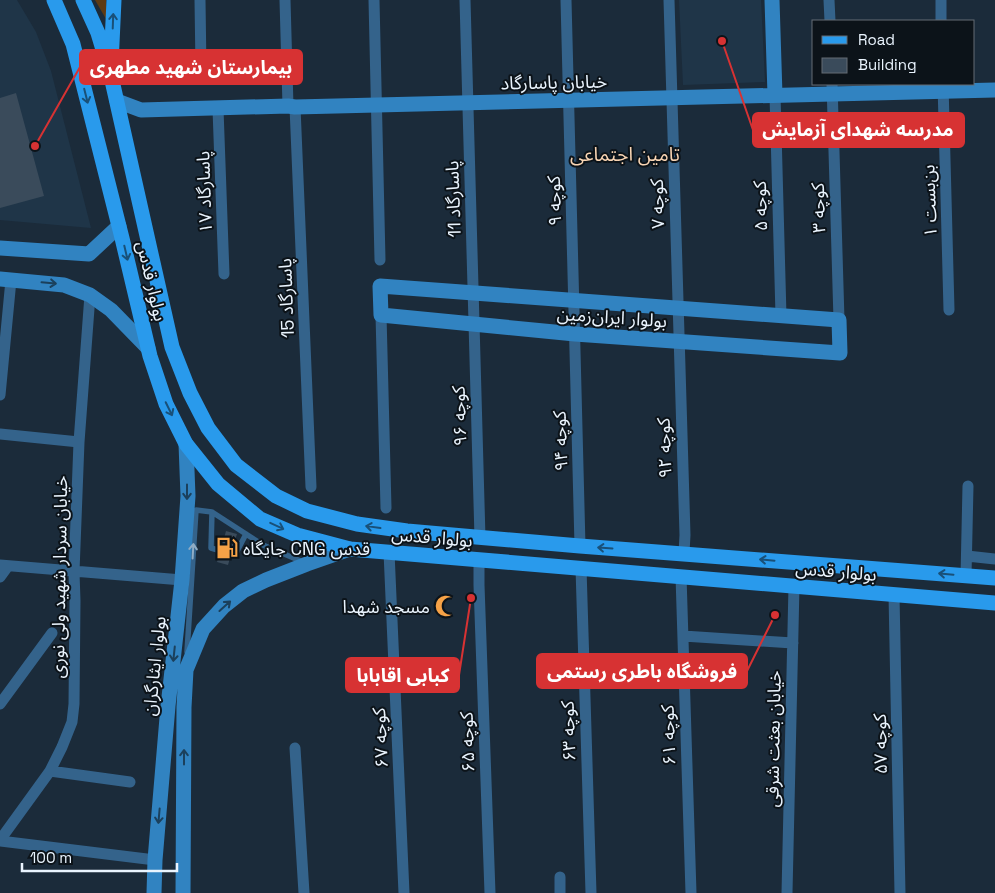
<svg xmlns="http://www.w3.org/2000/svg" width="995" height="893" font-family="'Space Grotesk','Noto Sans Arabic',sans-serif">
<rect width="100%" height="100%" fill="#1b2b3a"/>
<path fill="#1f3548" d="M0 0H17L36 32 51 71 91 228 0 220Z
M679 0H761L765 82 683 85Z"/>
<path fill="#5d3a13" d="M95 0H106V19Z"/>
<path fill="#3a4b5b" d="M16 93 44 196 0 208V98Z
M226 531 237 534 232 549 222 546Z
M219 555 230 558 228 565 217 562Z"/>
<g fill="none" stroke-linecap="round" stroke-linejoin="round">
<path stroke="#34638b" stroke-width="5.5" d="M212 512 211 548 235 555 246 534
M187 652 196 510 212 512 263 545 303 562"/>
<path stroke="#34638b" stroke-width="11" d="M200 0 201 69
M285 0 288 106
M374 0 380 260
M465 0 480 538
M566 0 580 546
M669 0 685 535 684 553
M829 0 830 21
M941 0V21
M832 84 839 320
M943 84 949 310
M775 95 781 316
M295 107 311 487
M218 109 224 274
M381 315 386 508
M0 395 11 280
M0 434 79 442
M389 552 404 893
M967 556 995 559
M479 560V585L490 893
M0 565 182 580
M581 568 591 893
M681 576 691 893
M966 576 968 486
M0 577 8 566
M894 595 900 893
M683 636 793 643
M0 704 52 633
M295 748 304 893
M50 771 130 782
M0 840 50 771 62 747 72 722 74 704 75 601 74 572 79 442 90 295
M0 841 155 860
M560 877V893
M787 893 794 586"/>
<path stroke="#3183c1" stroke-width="15" d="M772 0 775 95
M117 101 141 110 288 106 295 107 995 90
M0 248 89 254 119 226
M0 279 64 285 90 295 111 310 148 348
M380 286 839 320 840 353 575 334 381 315Z
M154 893 155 860 168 706 182 580 188 496 186 444
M183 893 184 707 186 670 203 629 224 606 243 591 266 580 307 564 350 549"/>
<path stroke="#299aec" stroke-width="15" d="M54 0 73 44 122 238 150 356 166 404 186 444 218 484 260 519 297 535 350 549 995 603
M83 0 98 33 111 76 172 347 190 393 208 428 236 465 276 496 307 511 357 524 407 531 580 546 995 578
M111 65 114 0"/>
</g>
<defs><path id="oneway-shaft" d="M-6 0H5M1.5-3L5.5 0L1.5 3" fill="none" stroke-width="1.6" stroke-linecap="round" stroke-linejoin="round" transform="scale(1.25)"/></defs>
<g stroke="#195078">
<use href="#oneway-shaft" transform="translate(113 21) rotate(-88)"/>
<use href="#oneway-shaft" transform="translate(86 96) rotate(76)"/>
<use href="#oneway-shaft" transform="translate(126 253) rotate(77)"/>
<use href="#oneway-shaft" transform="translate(169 409) rotate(64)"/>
<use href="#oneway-shaft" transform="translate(277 526) rotate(25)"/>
<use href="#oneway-shaft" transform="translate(373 527) rotate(-172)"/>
<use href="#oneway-shaft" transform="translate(605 548) rotate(-176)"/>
<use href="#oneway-shaft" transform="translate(767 560) rotate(-175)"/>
<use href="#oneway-shaft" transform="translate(946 574) rotate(-175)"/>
</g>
<g stroke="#1b405c">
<use href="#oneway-shaft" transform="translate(49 283) rotate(5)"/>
<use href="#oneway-shaft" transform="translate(187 492) rotate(90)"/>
<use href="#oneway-shaft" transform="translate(225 606) rotate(-42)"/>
<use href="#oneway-shaft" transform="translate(174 654) rotate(96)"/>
<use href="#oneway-shaft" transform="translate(184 757) rotate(-90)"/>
<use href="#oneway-shaft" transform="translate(159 816) rotate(95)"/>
</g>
<use stroke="#8facc4" href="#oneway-shaft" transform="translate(193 551) rotate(-87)"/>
<defs>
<g id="fuel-bare" transform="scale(1.725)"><path d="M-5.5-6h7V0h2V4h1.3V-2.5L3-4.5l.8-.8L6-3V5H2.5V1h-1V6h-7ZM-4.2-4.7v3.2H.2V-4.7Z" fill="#f6a247" stroke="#0c1319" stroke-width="2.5" paint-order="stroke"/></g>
<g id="mosque-bare" transform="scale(1.725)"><path d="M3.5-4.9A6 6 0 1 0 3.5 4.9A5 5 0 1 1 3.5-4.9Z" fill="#f6a247" stroke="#0c1319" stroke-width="2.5" paint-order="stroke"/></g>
</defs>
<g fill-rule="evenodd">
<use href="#fuel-bare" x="227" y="548"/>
<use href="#mosque-bare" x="446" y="606"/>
</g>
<g text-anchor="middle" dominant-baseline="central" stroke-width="4" stroke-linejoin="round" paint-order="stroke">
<g font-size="18" fill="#eaf4fe" stroke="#0c1319">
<text transform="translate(554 82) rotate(-1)">خیابان پاسارگاد</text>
<text transform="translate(204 192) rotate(-92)">پاسارگاد ۱۷</text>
<text transform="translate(453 199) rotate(-92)">پاسارگاد 11</text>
<text transform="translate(554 201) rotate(-92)">کوچه ۹</text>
<text transform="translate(929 201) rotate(-92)">بن‌بست ۱</text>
<text transform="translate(657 204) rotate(-92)">کوچه ۷</text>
<text transform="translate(760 206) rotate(-92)">کوچه ۵</text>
<text transform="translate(818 208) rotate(-92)">کوچه ۳</text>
<text transform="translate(152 281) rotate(77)">بولوار قدس</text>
<text transform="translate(286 298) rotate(-92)">پاسارگاد 15</text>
<text transform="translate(612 317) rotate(4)">بولوار ایران‌زمین</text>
<text transform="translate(459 416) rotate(-92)">کوچه ۹۶</text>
<text transform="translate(560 441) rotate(-92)">کوچه ۹۴</text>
<text transform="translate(664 448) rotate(-92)">کوچه ۹۲</text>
<text transform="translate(432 537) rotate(5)">بولوار قدس</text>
<text transform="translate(836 571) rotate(5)">بولوار قدس</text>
<text transform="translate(59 577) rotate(-89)">خیابان سردار شهید ولی نوری</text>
<text transform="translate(154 666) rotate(-84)">بولوار ایثارگران</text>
<text transform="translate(568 731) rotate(-92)">کوچه ۶۳</text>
<text transform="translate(668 735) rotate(-92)">کوچه ۶۱</text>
<text transform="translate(380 738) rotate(-93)">کوچه ۶۷</text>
<text transform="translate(773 739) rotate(-89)">خیابان بعثت شرقی</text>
<text transform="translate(467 742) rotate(-92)">کوچه ۶۵</text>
<text transform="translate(880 744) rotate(-91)">کوچه ۵۷</text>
</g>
<g font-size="18" fill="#eaf4fe" stroke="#0c1319" text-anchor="start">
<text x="243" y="548">جایگاه CNG قدس</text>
<text x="430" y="606" text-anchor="end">مسجد شهدا</text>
</g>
<g font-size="19" fill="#f9d5b4" stroke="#0c1319">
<text x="625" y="154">تامین اجتماعی</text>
</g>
</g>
<path fill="none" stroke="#d73233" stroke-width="2" d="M35 146L80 67M722 41L753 130M775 615L747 671M471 598L459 675"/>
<g fill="#d73233" stroke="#0c1319" stroke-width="2">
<circle cx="35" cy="146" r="5"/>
<circle cx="722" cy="41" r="5"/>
<circle cx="775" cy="615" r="5"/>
<circle cx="471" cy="598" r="5"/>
</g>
<g fill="#d73233" stroke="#d73233" stroke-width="2">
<rect x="80" y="50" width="222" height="34" rx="5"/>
<rect x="753" y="113" width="211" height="34" rx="5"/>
<rect x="537" y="654" width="210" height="34" rx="5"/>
<rect x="346" y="658" width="113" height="34" rx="5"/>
</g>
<g font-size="19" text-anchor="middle" font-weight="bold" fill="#fff">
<text x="191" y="74">بیمارستان شهید مطهری</text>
<text x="858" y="136">مدرسه شهدای آزمایش</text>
<text x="642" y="678">فروشگاه باطری رستمی</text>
<text x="403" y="682">کبابی اقابابا</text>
</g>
<rect x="812" y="20" width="162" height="65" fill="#0c1319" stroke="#656d75"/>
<rect x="822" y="36" width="25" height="8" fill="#299aec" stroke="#656d75"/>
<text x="858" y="45" font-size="15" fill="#eaf4fe">Road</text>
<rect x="822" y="58" width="25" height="15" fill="#3a4b5b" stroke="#656d75"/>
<text x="858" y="70" font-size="15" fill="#eaf4fe">Building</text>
<path d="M22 863v8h155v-8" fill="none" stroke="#eaf4fe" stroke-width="2.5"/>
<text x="30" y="863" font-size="15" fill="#eaf4fe" stroke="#0c1319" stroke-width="4" paint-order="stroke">100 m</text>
</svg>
